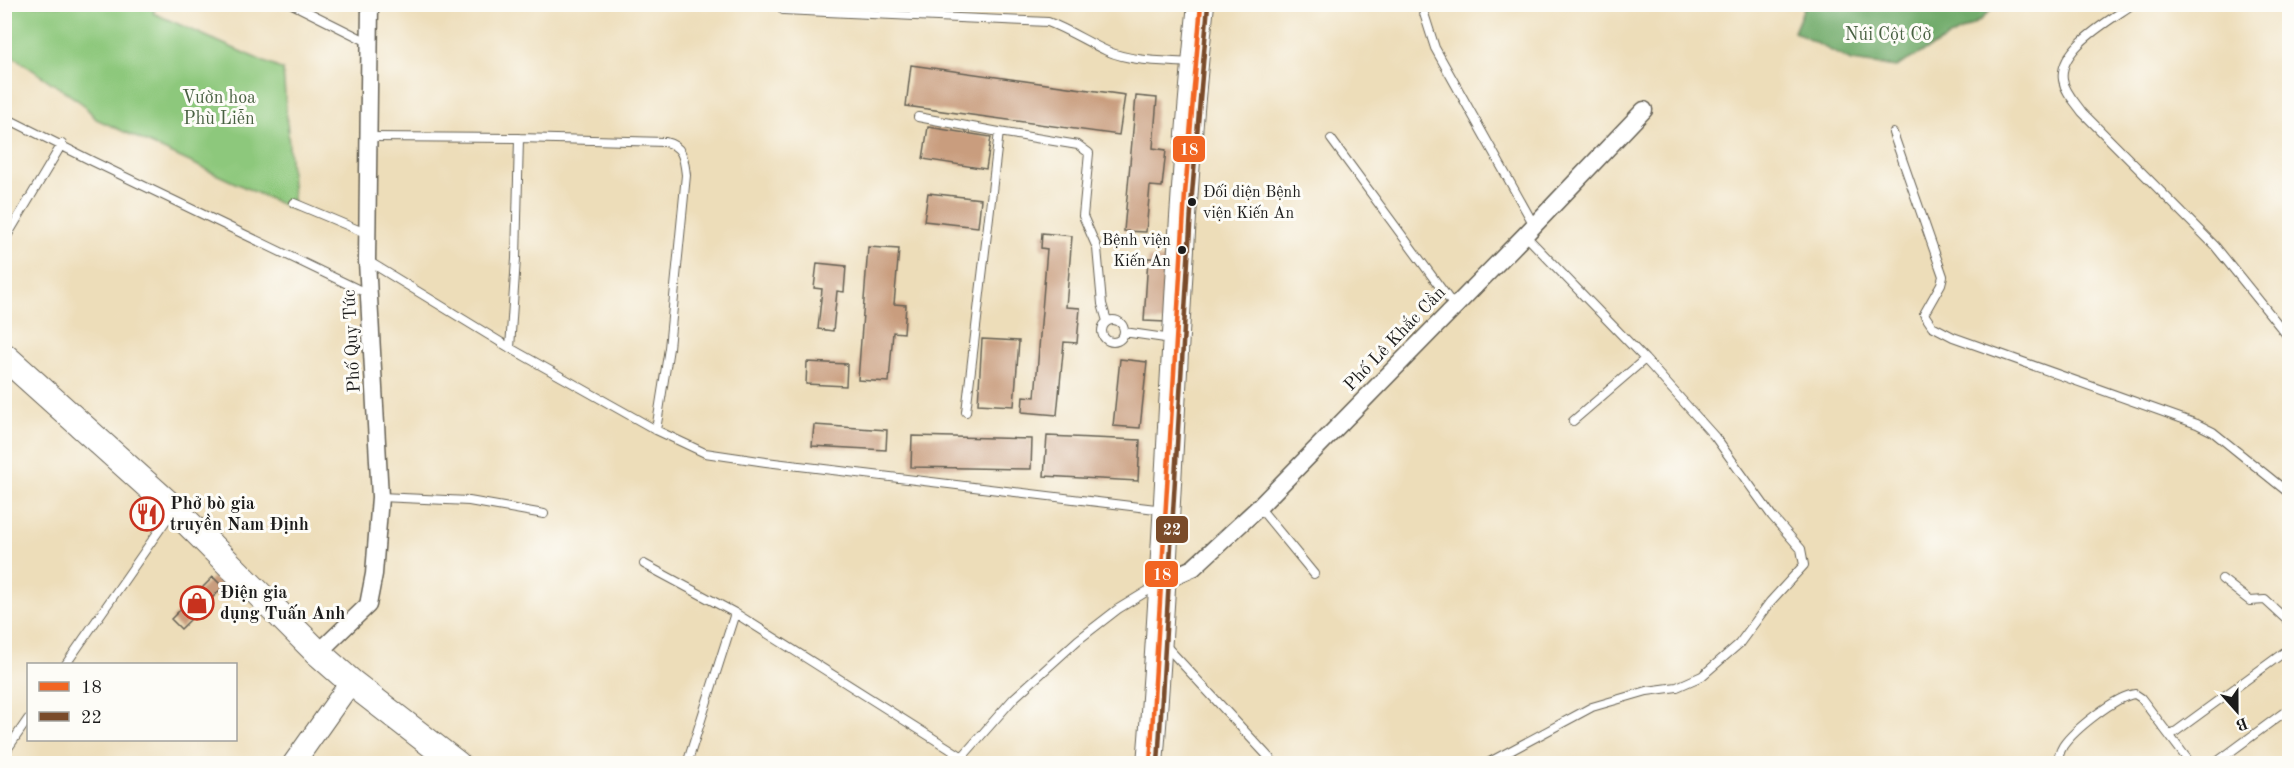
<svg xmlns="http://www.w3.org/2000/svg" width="2294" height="768" font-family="'Old Standard TT',serif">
<rect width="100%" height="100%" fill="#fdfcf7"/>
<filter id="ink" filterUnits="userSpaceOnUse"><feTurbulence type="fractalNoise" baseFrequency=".0167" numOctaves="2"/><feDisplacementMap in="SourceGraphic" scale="12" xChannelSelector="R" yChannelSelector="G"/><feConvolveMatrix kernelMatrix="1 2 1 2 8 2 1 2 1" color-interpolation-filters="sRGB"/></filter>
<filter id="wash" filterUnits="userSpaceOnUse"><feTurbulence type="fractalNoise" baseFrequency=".008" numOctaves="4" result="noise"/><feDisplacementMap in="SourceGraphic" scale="24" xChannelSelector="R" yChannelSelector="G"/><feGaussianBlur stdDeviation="1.35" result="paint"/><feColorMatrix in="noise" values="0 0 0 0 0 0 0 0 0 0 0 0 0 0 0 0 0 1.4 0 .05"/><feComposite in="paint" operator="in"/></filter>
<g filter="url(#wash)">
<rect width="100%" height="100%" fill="#edddb9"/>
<path fill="#8dc87c" stroke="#54724c" stroke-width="1.5" d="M5 5H157L153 13 283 70 294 210 96 119 83 104 5 51Z"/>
<path fill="#72ac6c" stroke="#476444" stroke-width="1.5" d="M1805 5V4L1996 5 1981 20 1896 67 1851 61 1794 32Z"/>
<g id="blocks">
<path fill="#c99d7e" d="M911 65 1125 95 1119 135 906 106Z
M1136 96 1157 98 1153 148 1166 150 1162 187 1150 186 1146 232 1124 231Z
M928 127 991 137 986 169 923 159Z
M928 193 981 199 978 227 924 221Z
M1042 233 1072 236 1066 307 1080 308 1077 343 1064 342 1057 415 1022 412 1023 396 1035 397 1047 249 1041 248Z
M868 247 899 249 894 304 906 305 904 333 893 332 889 382 858 380Z
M1148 258 1170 259 1166 322 1144 321Z
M817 263 846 266 844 292 837 291 833 331 818 329 822 289 814 288Z
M982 339 1019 341 1014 406 978 404Z
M1120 359 1147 362 1140 428 1113 426Z
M807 362 847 364 846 386 806 384Z
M814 425 887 430 886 450 812 446Z
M912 436 1032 439 1031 469 911 467Z
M1047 436 1140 440 1138 481 1044 476Z
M213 577 223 587 181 629 171 619Z"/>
</g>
</g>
<g filter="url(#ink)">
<use href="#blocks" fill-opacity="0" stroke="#656053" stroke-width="1.5"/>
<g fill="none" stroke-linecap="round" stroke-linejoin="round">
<g stroke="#656053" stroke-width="10">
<path id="service" d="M292 4 370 43
M1421 4 1435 48 1534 225
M2133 4C2111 20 2058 48 2063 80 2065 92 2075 102 2082 112L2215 246 2290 339
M783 10 1048 22C1069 30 1087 42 1107 51 1132 62 1165 61 1191 63
M4 117 92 161 368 294
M918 117 999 132
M1893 133 1943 276 1941 284 1924 314 1932 326 1953 337 2197 424 2213 432 2290 494
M369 137 519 138 665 142C683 146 684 158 686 175L669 348 656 430
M1331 139 1454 306
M294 203 368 234
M4 241 62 144
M368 261 510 348 656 430 705 453 766 462 1164 510
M1102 331a11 11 0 1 1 22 0a11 11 0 1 1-22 0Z
M1124 332 1172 339
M510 348 516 259 519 138
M966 412 999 132 1078 145 1089 153 1083 216 1097 248 1102 304 1107 321
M1573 421 1645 359
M380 497 469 501 544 514
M1259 507 1314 574
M644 564 735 613 961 756
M2222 579 2250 601 2265 600 2290 623
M1165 645 1275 764
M66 664 172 512
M2171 735 2290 648
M4 754 28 719
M687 764 735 613
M956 764 1014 698 1078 640 1118 609 1159 584
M1486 764 1592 707 1647 691 1677 687 1702 676 1739 644 1770 602 1804 565 1801 549 1772 516 1715 437 1645 359 1525 235
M2058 764C2058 758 2060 751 2063 746 2074 730 2116 696 2135 694L2141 698 2191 764
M2214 764 2290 708"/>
</g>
<g stroke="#656053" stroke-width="19">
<path id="minor" d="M1163 581 1193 568 1259 507 1525 235 1644 110
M318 653 368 605 374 574 380 497 367 261 370 4"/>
</g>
<g stroke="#656053" stroke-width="23">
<path id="tertiary" d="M293 764 351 682"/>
</g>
<g stroke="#656053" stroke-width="28">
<path id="primary" d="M4 356 174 509 318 653 351 682 457 764
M1150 764C1171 511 1174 257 1201 4"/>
</g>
<use href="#service" stroke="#fff" stroke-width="8"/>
<use href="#minor" stroke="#fff" stroke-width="16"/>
<use href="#tertiary" stroke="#fff" stroke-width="21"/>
<use href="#primary" stroke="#fff" stroke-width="26"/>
<g stroke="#fdfcf7" stroke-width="9">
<path id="bus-1" d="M1150 764 1185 194 1201 4"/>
</g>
<g stroke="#fdfcf7" stroke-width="9">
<path id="bus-2" d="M1158 764 1192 194 1208 5"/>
</g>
<use href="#bus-1" stroke="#f26522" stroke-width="4.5"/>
<use href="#bus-2" stroke="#7a4b2a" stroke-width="4.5"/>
</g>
</g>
<defs>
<g id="restaurant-ring" transform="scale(1.725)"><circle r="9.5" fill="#fdfcf7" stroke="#c8321e" stroke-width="1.5"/><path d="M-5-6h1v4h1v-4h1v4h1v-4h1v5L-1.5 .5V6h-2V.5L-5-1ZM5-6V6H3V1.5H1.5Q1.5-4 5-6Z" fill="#c8321e"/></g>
<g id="shop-ring" transform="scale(1.725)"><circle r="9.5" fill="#fdfcf7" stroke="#c8321e" stroke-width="1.5"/><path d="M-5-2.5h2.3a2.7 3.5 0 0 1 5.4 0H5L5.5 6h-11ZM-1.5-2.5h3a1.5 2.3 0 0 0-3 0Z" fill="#c8321e"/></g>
</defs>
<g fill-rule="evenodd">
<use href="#restaurant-ring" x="147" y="514"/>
<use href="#shop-ring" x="197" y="603"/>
</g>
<g fill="#1c1c1c" stroke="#fdfcf7" stroke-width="2">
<circle cx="1192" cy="202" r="5"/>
<circle cx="1182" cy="250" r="5"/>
</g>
<g text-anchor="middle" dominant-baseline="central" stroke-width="6" stroke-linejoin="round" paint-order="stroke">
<g font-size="16" fill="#1c1c1c" stroke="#fdfcf7" text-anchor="start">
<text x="1203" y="193">Đối diện Bệnh<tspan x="1203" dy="21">viện Kiến An</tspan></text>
<text x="1171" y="241" text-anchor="end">Bệnh viện<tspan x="1171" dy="21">Kiến An</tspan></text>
</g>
<g font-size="18" fill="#496142" stroke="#fdfcf7">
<text x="1888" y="35">Núi Cột Cờ</text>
<text x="219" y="98">Vườn hoa<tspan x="219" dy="21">Phù Liễn</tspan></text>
</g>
<g font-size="18" fill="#1c1c1c" stroke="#fdfcf7">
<text transform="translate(1395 339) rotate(-46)">Phố Lê Khắc Cần</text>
<text transform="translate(352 341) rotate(-93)">Phố Quy Tức</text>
</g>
<g font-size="18" font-weight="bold" fill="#1c1c1c" stroke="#fdfcf7" text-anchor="start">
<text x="170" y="504">Phở bò gia<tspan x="170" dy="21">truyền Nam Định</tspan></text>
<text x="220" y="593">Điện gia<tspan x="220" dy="21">dụng Tuấn Anh</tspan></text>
</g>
</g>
<g stroke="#fdfcf7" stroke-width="2">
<rect x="1172" y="135" width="34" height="28" rx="6" fill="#f26522"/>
<rect x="1155" y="515" width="34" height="29" rx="6" fill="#7a4b2a"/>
<rect x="1144" y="560" width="35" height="28" rx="6" fill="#f26522"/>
</g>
<g font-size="16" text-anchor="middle" font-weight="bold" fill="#fff">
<text x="1189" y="155">18</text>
<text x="1172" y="535">22</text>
<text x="1162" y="580">18</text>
</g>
<rect width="2294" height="768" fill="none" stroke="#fdfcf7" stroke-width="24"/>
<rect x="27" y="663" width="210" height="78" fill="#fdfcf7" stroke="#a3a29f" stroke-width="1.5"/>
<rect x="39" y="682" width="30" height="9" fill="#f26522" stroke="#a3a29f" stroke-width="1.5"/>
<text x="81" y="693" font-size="18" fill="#1c1c1c">18</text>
<rect x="39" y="712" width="30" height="9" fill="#7a4b2a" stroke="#a3a29f" stroke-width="1.5"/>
<text x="81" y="723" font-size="18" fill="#1c1c1c">22</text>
<g transform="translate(2237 711) rotate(159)" stroke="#fdfcf7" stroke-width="4.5" paint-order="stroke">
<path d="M0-4.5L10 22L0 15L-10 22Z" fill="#1c1c1c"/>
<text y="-9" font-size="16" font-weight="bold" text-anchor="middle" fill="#1c1c1c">B</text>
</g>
</svg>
